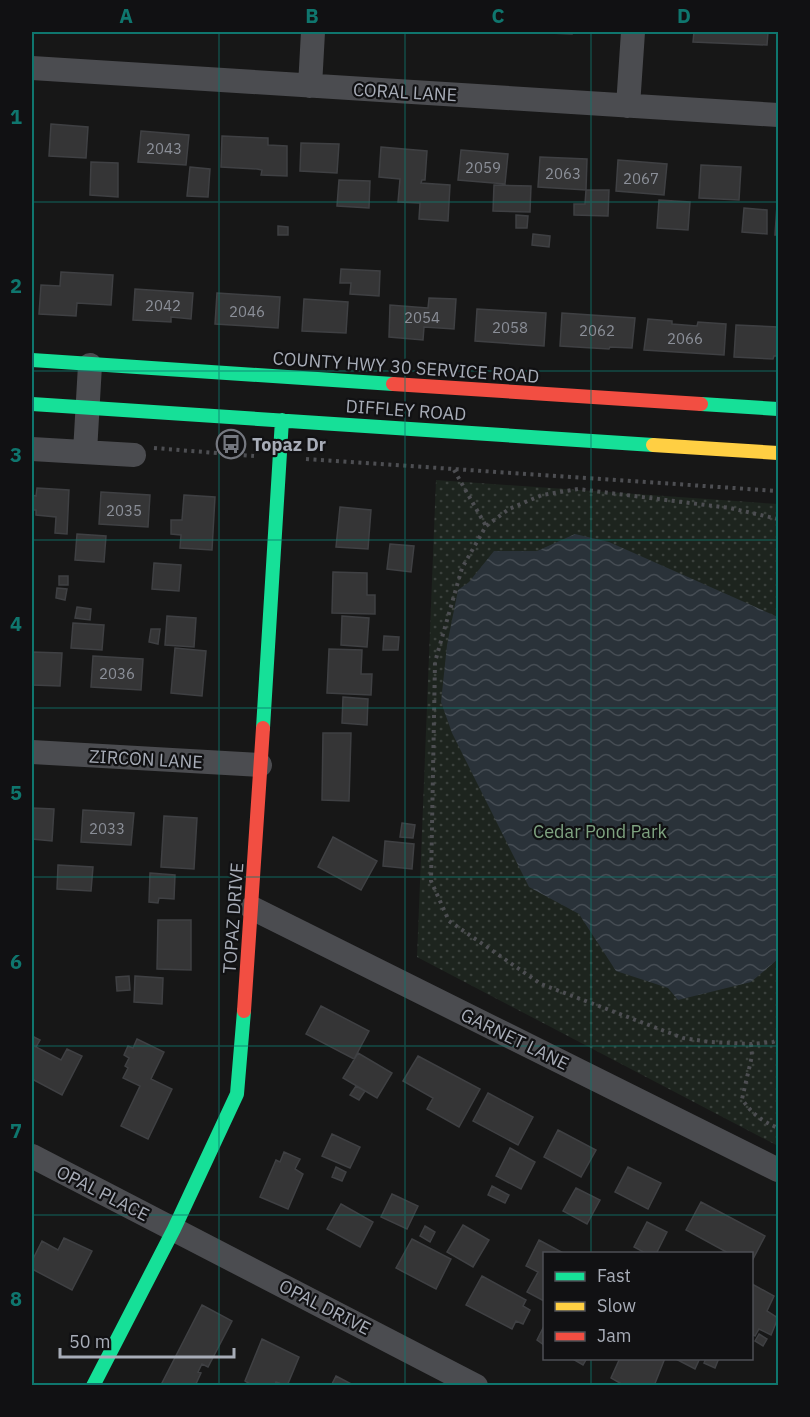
<svg xmlns="http://www.w3.org/2000/svg" width="810" height="1417" font-family="'IBM Plex Sans',sans-serif">
<defs>
<pattern id="park-dots" width="8" height="8" patternUnits="userSpaceOnUse" patternTransform="scale(1.5)"><rect width="8" height="8" fill="#1d241e"/><path d="M2 2h.1M6 6h.1" fill="none" stroke="#3b413d" stroke-width="1.8" stroke-linecap="round"/></pattern>
<pattern id="water-waves" width="16" height="10" patternUnits="userSpaceOnUse" patternTransform="scale(1.5)"><rect width="16" height="10" fill="#2a3239"/><path d="M0 5q4-4 8 0t8 0" fill="none" stroke="#464d54"/></pattern>
</defs>
<rect width="100%" height="100%" fill="#171717"/>
<path fill="url(#park-dots)" d="M436 480 778 504V1146L417 957Z"/>
<path fill="url(#water-waves)" d="M575 534 609 542 778 617V959L751 982 678 1000 668 988 616 971 579 914 529 887 452 733 441 702 447 645 458 590 469 582 494 551H537Z"/>
<path fill="#353536" stroke="#3f4043" stroke-width="1.5" d="M525 32H572V34Z
M694 32H768L767 45 693 42Z
M51 124 88 127 86 158 49 156Z
M141 131 189 135 186 165 138 162Z
M222 136 268 138V145L287 146V176L261 175 262 170 257 169 221 167Z
M301 143 339 144 337 173 300 171Z
M381 147 427 151 425 180H422L421 183 450 185 448 221 419 219 420 203 398 202 400 179 379 177Z
M461 150 508 154 505 184 458 180Z
M540 157 587 159 586 190 538 187Z
M618 160 667 164 664 195 616 191Z
M91 162 118 163V197L90 195Z
M701 165 741 167 739 200 699 198Z
M190 167 210 169 208 197 187 196Z
M339 180 370 181 369 208 337 206Z
M494 185 531 186 530 212 493 211Z
M586 190H609L608 216 574 215V204H585Z
M659 200 690 202 688 230 657 228Z
M777 205 778 206V235H775Z
M744 208 767 210V234L742 232Z
M516 215 528 216 527 228H516Z
M278 226 288 227V235H278Z
M533 234 550 236 549 247 532 245Z
M341 269 380 271 379 296 350 294 351 283H340Z
M61 272 113 275 111 305 77 303 76 316 39 314 41 285 60 286Z
M135 289 193 293 191 319 171 317V322L133 320Z
M217 293 280 297 278 328 215 324Z
M429 298 456 299 454 329 424 327 423 340 389 337 390 305 428 308Z
M304 299 348 302 346 333 302 331Z
M477 309 546 313 544 346 475 341Z
M562 313 635 318 632 348 610 347 609 349 560 346Z
M648 319 672 321V324L697 326 698 322 726 324 724 355 644 350Z
M736 325 778 327V356H774L773 359 734 357Z
M37 488 69 490 67 534 55 533 56 517 36 515V510H32V495L36 496Z
M101 492 150 495 148 527 99 524Z
M184 495 215 497 212 550 180 548 181 535 171 534V520H182Z
M340 507 371 510 368 549 336 547Z
M77 534 106 536 104 562 75 560Z
M390 544 414 546 411 572 387 569Z
M154 563 181 565 179 591 152 589Z
M333 572 367 573V595H375V614L332 613Z
M59 576H68V585H59Z
M57 588 67 589 65 600 56 598Z
M77 607 91 609 90 620 75 618Z
M167 616 196 618 194 647 165 645Z
M342 616 369 618 367 647 341 645Z
M73 623 104 625 102 650 71 648Z
M151 629H160L158 644 149 642Z
M384 636 399 637 398 650H383Z
M175 648 206 651 202 696 171 693Z
M329 649 362 650 361 674H372L371 695 327 693Z
M32 652 62 653 60 686 32 685Z
M93 656 143 659 141 690 91 687Z
M343 697 368 699 367 725 342 723Z
M323 733H351L349 801 322 800Z
M32 808 54 809 52 841 32 839Z
M83 810 134 813 131 845 81 842Z
M164 816 197 818 194 869 161 867Z
M402 823 415 825 413 838 400 837Z
M333 837 377 861 361 890 318 867Z
M385 841 414 844 412 869 383 866Z
M58 865 93 867 91 891 57 889Z
M150 873 175 875 174 899 159 898 158 903 149 902Z
M158 920H191V970L157 969Z
M129 976 130 990 117 991 116 977Z
M135 976 163 978 162 1004 134 1002Z
M321 1006 369 1031 354 1059 306 1034Z
M32 1036 40 1040 36 1047 61 1060 67 1049 82 1056 62 1095 32 1079Z
M137 1039 164 1052 151 1079 172 1089 148 1139 121 1126 140 1086 123 1078 128 1068 125 1066 129 1058 124 1055 128 1046 133 1048Z
M358 1053 392 1073 377 1098 343 1078Z
M418 1056 480 1089 459 1127 427 1109 433 1098 403 1081Z
M356 1086 365 1091 359 1100 350 1095Z
M488 1093 533 1117 518 1145 473 1121Z
M558 1130 596 1150 581 1177 544 1157Z
M332 1134 360 1147 350 1168 322 1156Z
M510 1148 535 1162 521 1189 496 1176Z
M284 1152 300 1159 295 1169 303 1174 288 1209 260 1197 276 1160 280 1162Z
M336 1167 346 1172 342 1181 332 1177Z
M628 1167 661 1183 648 1209 615 1192Z
M492 1186 509 1195 505 1203 488 1195Z
M576 1188 600 1200 587 1224 563 1211Z
M392 1194 418 1206 407 1229 381 1217Z
M701 1202 765 1236 752 1261V1254H730L686 1230Z
M341 1204 373 1222 360 1247 327 1229Z
M647 1222 667 1232 656 1254H647L634 1247Z
M463 1225 489 1240 473 1267 447 1252Z
M425 1226 435 1232 430 1242 420 1236Z
M64 1238 92 1251 72 1290 32 1269V1261L42 1241 58 1250Z
M412 1239 451 1259 436 1289 396 1268Z
M539 1240 565 1254H544V1301L527 1292 538 1272 526 1266Z
M482 1276 526 1300 523 1306 530 1310 523 1324 516 1321 512 1329 466 1305Z
M752 1284 774 1296 767 1311 778 1318 771 1335 759 1329 755 1336 752 1334Z
M202 1305 232 1321 208 1367 202 1364 198 1372 201 1373 195 1386H168L162 1383Z
M544 1326V1345L537 1340Z
M759 1334 767 1339 763 1346 755 1341Z
M262 1339 299 1357 287 1386 276 1382 274 1386H253L245 1381Z
M571 1358H587L583 1365Z
M620 1358 644 1359 665 1358 654 1386H625L611 1378Z
M674 1358H700L695 1369Z
M706 1358H719L715 1368 704 1363Z
M336 1376 355 1386H331Z"/>
<g fill="none" stroke-linecap="round" stroke-linejoin="round">
<path stroke="#4d4e52" stroke-width="4" stroke-dasharray="3 4.5" stroke-linecap="butt" d="M154 448 254 456
M306 459 778 491
M454 470 486 526
M778 519 730 508 578 489 542 495 509 509 486 526 462 568 435 662 431 881 449 921 541 984 683 1038 710 1042 751 1044 773 1042 778 1040
M751 1044 752 1056 742 1099C752 1114 762 1121 778 1128"/>
<path stroke="#4b4c50" stroke-width="24" d="M32 68 778 115
M310 86 313 32
M628 106 633 32
M32 449 134 455
M85 452 90 365
M32 752 260 765
M252 908 778 1170
M32 1156 476 1386"/>
<path stroke="#16e098" stroke-width="14" d="M32 360 393 384
M32 404 653 445
M701 404 778 409
M263 728 282 420
M93 1386 174 1229 237 1094 244 1011"/>
<path stroke="#ffcf43" stroke-width="14" d="M653 445 778 453"/>
<path stroke="#f24e42" stroke-width="14" d="M393 384 701 404
M244 1011 263 728"/>
</g>
<path fill="none" stroke="#0f766e" stroke-width="1.5" stroke-opacity="0.55" d="M219 32V1386M405 32V1386M591 32V1254M32 202H778M32 371H778M32 540H778M32 708H778M32 877H778M32 1046H778M32 1215H778M591 1358V1386"/>
<defs>
<g id="bus-ring" transform="scale(1.5)"><circle r="9.5" fill="#111113" stroke="#757880" stroke-width="1.5"/><path d="M-5-6H5V4H4V6H2V4H-2V6H-4V4H-5ZM-3.5-4V0h7V-4ZM-3.5 1.2v1.5H-2V1.2ZM2 1.2v1.5H3.5V1.2Z" fill="#757880"/></g>
</defs>
<g fill-rule="evenodd">
<use href="#bus-ring" x="231" y="444"/>
</g>
<g text-anchor="middle" dominant-baseline="central" stroke-width="4.5" stroke-linejoin="round" paint-order="stroke">
<g font-size="15" fill="#8b8f98">
<text x="164" y="148">2043</text>
<text x="483" y="167">2059</text>
<text x="563" y="173">2063</text>
<text x="641" y="178">2067</text>
<text x="163" y="305">2042</text>
<text x="247" y="311">2046</text>
<text x="422" y="317">2054</text>
<text x="510" y="327">2058</text>
<text x="597" y="330">2062</text>
<text x="685" y="338">2066</text>
<text x="124" y="510">2035</text>
<text x="117" y="673">2036</text>
<text x="107" y="828">2033</text>
</g>
<g font-size="18" fill="#a8adb8" stroke="#111113">
<text transform="translate(405 92) rotate(3)">CORAL LANE</text>
<text transform="translate(406 367) rotate(4)">COUNTY HWY 30 SERVICE ROAD</text>
<text transform="translate(406 410) rotate(4)">DIFFLEY ROAD</text>
<text transform="translate(146 759) rotate(3)">ZIRCON LANE</text>
<text transform="translate(233 918) rotate(-86)">TOPAZ DRIVE</text>
<text transform="translate(515 1039) rotate(26)">GARNET LANE</text>
<text transform="translate(103 1193) rotate(27)">OPAL PLACE</text>
<text transform="translate(325 1307) rotate(27)">OPAL DRIVE</text>
</g>
<g font-size="18" font-weight="bold" fill="#a8adb8" stroke="#111113" text-anchor="start">
<text x="252" y="444">Topaz Dr</text>
</g>
<g font-size="18" fill="#7fa381" stroke="#111113">
<text x="600" y="831">Cedar Pond Park</text>
</g>
</g>
<rect width="810" height="1417" fill="none" stroke="#111113" stroke-width="66"/>
<rect x="543" y="1252" width="210" height="108" fill="#111113" stroke="#4d4f55" stroke-width="1.5"/>
<rect x="555" y="1272" width="30" height="9" fill="#16e098" stroke="#4d4f55" stroke-width="1.5"/>
<text x="597" y="1282" font-size="18" fill="#a8adb8">Fast</text>
<rect x="555" y="1302" width="30" height="9" fill="#ffcf43" stroke="#4d4f55" stroke-width="1.5"/>
<text x="597" y="1312" font-size="18" fill="#a8adb8">Slow</text>
<rect x="555" y="1332" width="30" height="9" fill="#f24e42" stroke="#4d4f55" stroke-width="1.5"/>
<text x="597" y="1342" font-size="18" fill="#a8adb8">Jam</text>
<path d="M60 1348v9h174v-9" fill="none" stroke="#a8adb8" stroke-width="3"/>
<text x="69" y="1348" font-size="18" fill="#a8adb8" stroke="#111113" stroke-width="4.5" paint-order="stroke">50 m</text>
<rect x="33" y="33" width="744" height="1351" fill="none" stroke="#0f766e" stroke-width="2"/>
<g font-size="20" text-anchor="middle" font-weight="bold" fill="#0f766e">
<text x="126" y="23">A</text>
<text x="312" y="23">B</text>
<text x="498" y="23">C</text>
<text x="684" y="23">D</text>
<text x="16" y="124">1</text>
<text x="16" y="293">2</text>
<text x="16" y="462">3</text>
<text x="16" y="631">4</text>
<text x="16" y="800">5</text>
<text x="16" y="969">6</text>
<text x="16" y="1138">7</text>
<text x="16" y="1306">8</text>
</g>
</svg>
